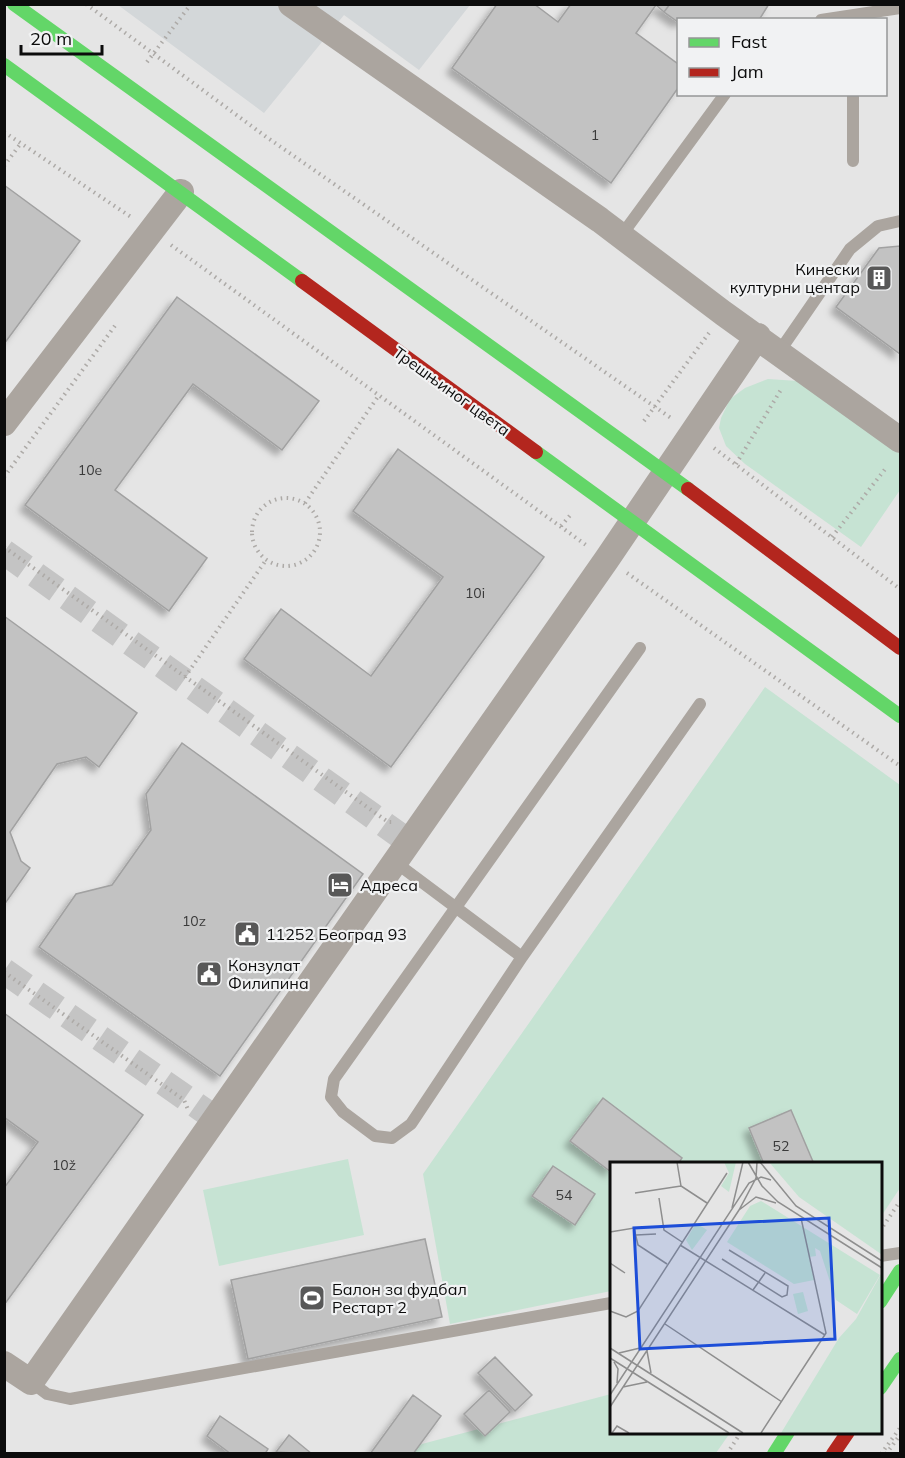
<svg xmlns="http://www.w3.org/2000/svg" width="905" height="1458" font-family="Mulish,sans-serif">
<defs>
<filter id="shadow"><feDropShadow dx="-5.5" dy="5.5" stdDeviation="3" flood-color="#0004"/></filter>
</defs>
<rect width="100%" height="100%" fill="#e5e5e5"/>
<path fill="#d3d7d9" d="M118 5H470L419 70 344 15 264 113Z"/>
<path fill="#c6e3d3" d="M768 379 798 381 900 449V490L861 547 745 464 726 446 719 428 721 418 730 399 745 388Z
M765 687 900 785V1188L880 1218V1164H611V1291L450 1324 423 1174Z
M348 1159 364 1235 219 1266 203 1190Z
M611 1394V1432L730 1433 716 1453 384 1454Z"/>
<path fill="#c2c2c2" stroke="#a1a1a1" stroke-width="1.5" filter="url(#shadow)" d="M497 4H534L558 22 571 4 656 5 636 33 678 64V88L611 183 452 68Z
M655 4H670L664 12Z
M670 4H769L759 20H678V22L664 12Z
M4 185 80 241 4 344Z
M900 246V354L836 307 879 248Z
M177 297 319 401 282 450 193 384 115 490 207 558 169 611 25 505Z
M398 449 544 557 391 767 244 659 281 609 371 676 443 577 353 511Z
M4 616 137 713 99 767 86 757 57 764 10 832 21 861 30 868 4 905Z
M182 743 363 874 220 1076 39 947 76 894 112 885 151 830 146 794Z
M4 1013 143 1115 4 1305V1188L38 1142 4 1117Z
M603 1098 682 1158 678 1164H611V1172L570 1141Z
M791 1110 814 1164H764L749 1128Z
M553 1166 595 1194 575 1225 532 1196Z
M425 1239 442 1317 248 1359 231 1280Z
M495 1357 532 1395 515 1411 478 1373Z
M489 1390 510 1412 485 1436 464 1414Z
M413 1395 441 1416 413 1454H370Z
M220 1416 268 1449 265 1454H231L207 1436Z
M289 1435 312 1454 276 1452Z"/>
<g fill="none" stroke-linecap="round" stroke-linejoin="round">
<path stroke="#c4c4c4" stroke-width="26" stroke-dasharray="26 13" stroke-linecap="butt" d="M4 552 409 842
M4 971 216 1119"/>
<path stroke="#adaaa7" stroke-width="4" stroke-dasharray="1.5 4.5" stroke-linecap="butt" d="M86 4 265 136 671 418
M147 62 191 4
M4 132 131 217
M4 166 21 143
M171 245 586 545
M644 421 709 333
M714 448 900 589
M736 464 782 388
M4 477 117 323
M252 532a34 34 0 1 1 68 0a34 34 0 1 1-68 0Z
M305 503 379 395
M561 526 572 513
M832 537 886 468
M4 547 388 822H392
M627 573 900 766
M185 677 266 560
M4 972 184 1100 189 1112
M880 1231 900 1201
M727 1454 741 1432
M881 1454 900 1428
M886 1454 900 1435"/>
<path stroke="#aba59f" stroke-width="12" d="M821 20 900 8
M853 161V94
M621 236 725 94
M779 352 850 249 878 226 900 221
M640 648 334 1079 331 1097 343 1112 375 1136 392 1138 411 1124 522 957 700 704
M395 862 522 957
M880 1256 900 1253
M31 1382 47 1394 70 1399 611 1303"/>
<path stroke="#aba59f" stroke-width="26" d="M291 4 600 220 723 313 900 440
M4 423 181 192
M4 1364 31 1382 607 559 758 336"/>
<path stroke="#63d668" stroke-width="14" d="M14 4 688 489
M4 65 302 281
M536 452 900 716
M880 1302 900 1271
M880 1388 900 1359
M774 1454 788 1432"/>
<path stroke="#b3261e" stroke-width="14" d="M302 281 536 452
M688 489 900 648
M833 1454 848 1432"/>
</g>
<defs>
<g id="building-square" transform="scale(1.35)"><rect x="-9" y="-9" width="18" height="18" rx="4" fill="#585858" stroke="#f1f2f3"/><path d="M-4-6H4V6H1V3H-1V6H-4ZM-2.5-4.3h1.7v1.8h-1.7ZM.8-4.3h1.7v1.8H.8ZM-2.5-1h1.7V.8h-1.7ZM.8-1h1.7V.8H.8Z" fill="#fff"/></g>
<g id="hotel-square" transform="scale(1.35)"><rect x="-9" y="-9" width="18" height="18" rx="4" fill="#585858" stroke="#f1f2f3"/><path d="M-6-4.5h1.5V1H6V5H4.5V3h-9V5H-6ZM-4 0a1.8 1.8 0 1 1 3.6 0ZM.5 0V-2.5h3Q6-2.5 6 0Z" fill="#fff"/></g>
<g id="civic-square" transform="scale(1.35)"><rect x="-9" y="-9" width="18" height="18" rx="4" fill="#585858" stroke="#f1f2f3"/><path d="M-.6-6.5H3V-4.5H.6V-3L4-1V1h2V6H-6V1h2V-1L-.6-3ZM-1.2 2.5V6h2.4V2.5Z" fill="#fff"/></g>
<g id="stadium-square" transform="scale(1.35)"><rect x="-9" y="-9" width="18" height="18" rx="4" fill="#585858" stroke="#f1f2f3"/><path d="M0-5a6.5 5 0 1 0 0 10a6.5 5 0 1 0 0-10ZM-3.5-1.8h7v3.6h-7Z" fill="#fff"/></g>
</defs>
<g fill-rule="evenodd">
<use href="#building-square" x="879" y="278"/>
<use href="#hotel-square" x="340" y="885"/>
<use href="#civic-square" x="247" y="934"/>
<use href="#civic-square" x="209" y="974"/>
<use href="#stadium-square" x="312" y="1298"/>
</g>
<g text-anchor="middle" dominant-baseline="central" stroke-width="4.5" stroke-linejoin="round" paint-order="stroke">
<g font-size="14" fill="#3a3a3a">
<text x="595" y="135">1</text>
<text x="90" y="470">10e</text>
<text x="475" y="593">10i</text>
<text x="194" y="921">10z</text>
<text x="781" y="1146">52</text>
<text x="64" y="1165">10ž</text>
<text x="564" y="1195">54</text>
</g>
<g font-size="16" fill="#0c0c0c" stroke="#f1f2f3" text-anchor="start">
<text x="860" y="269" text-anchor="end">Кинески<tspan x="860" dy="18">културни центар</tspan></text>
<text x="360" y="885">Адреса</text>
<text x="266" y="934">11252 Београд 93</text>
<text x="228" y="965">Конзулат<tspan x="228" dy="18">Филипина</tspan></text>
<text x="332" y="1289">Балон за фудбал<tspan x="332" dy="18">Рестарт 2</tspan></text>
</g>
<g font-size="16" fill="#0c0c0c" stroke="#f1f2f3">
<text transform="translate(452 391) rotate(36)">Трешњиног цвета</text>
</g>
</g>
<g transform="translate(610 1162)">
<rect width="272" height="272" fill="#e5e5e5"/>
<path d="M114 0H126L119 30 111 24 119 11ZM159 0H271V92L189 35ZM151 39 270 113 247 152 226 138 210 89 205 86 206 94 199 95 204 118 184 122 117 80 140 44ZM86 61 97 68 82 88 76 78ZM271 112V271H171L229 176 246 157ZM193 130 198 149 188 152 183 132Z" fill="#c6e3d3"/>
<path fill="none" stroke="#8e8e8e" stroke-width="1.5" d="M67 0 71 24 97 41M138 0 152 24 168 40 272 106M150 0 186 44 272 99M25 31 71 24M49 36 54 68 72 80M122 46 133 0M129 48 146 35 166 41M0 70 24 66 28 83 57 102M26 73 46 72M70 83 215 173M112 97 172 135 177 133 178 124 119 88M0 101 15 111M143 128 155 111M0 149 16 155 28 149 117 11M55 162 172 240M0 186 133 271M37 189 41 211M9 191 30 186M0 196 119 271M4 200 8 207 7 221M13 225 37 220M0 233 139 21 151 15 161 18M0 245 129 48 146 16 147 0M2 271 7 264 19 271M151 271 216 171 191 56"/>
<path fill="#1d4ed8" fill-opacity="0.15" stroke="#1d4ed8" stroke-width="3" d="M219 56 225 177 30 187 24 66Z"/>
<rect width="272" height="272" fill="none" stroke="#0c0c0c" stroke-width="3"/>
</g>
<rect width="905" height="1458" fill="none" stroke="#0c0c0c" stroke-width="12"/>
<rect x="677" y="18" width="210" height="78" fill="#f1f2f3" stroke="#959697" stroke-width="1.5"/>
<rect x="689" y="38" width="30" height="9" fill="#63d668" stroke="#959697" stroke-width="1.5"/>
<text x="731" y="48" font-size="18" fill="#0c0c0c">Fast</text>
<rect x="689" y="68" width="30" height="9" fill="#b3261e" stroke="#959697" stroke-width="1.5"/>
<text x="731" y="78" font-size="18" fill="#0c0c0c">Jam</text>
<path d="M21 45v9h81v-9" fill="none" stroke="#0c0c0c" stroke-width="3"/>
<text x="30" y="45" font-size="18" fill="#0c0c0c" stroke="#f1f2f3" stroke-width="4.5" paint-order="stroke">20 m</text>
</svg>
